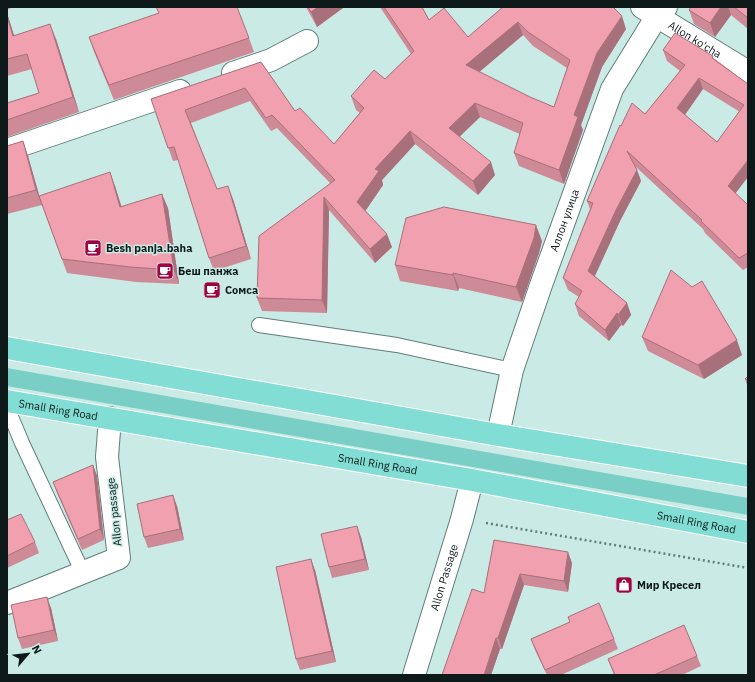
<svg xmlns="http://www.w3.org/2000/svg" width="755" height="682" font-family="'IBM Plex Sans',sans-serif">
<rect width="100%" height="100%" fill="#c9eae5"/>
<path fill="#79cfc6" d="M7 368 748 498V515L7 386Z"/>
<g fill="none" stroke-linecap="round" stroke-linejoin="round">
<g stroke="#607e7a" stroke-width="16">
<path id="service" d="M259 325 397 345 512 370
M7 407 22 443 83 573"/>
</g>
<g stroke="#607e7a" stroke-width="24">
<g id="minor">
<path id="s1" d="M642 7 748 72"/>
<path d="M233 73 271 60 307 41"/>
<path d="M7 150 180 91"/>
<path id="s2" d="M498 435 512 370 541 285 612 89 657 16 666 7"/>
<path d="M7 603 119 558 107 457 110 418"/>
<path id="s3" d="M414 675 462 519 472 480"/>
</g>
</g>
<g stroke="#fff" stroke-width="24">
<g id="trunk">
<path d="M7 348 498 435 748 476"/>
<path id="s4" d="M7 401 472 480 748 532"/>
</g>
</g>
<path stroke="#667c79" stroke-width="2.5" stroke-dasharray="2 3" stroke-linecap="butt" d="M486 523 748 568"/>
<use href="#service" stroke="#fff" stroke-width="14"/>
<use href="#minor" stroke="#fff" stroke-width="22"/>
<use href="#trunk" stroke="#82ded4" stroke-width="22"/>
</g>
<path fill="#ce8a96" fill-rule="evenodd" d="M7 7H13L7 10Z
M306 7H342L343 8 317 27Z
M380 7H422L429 20 468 37 503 7 626 29 602 67 581 125 583 130 564 184 519 166 514 153 520 134 480 117 459 137 495 175 478 195 415 144 382 180 383 185 365 211 392 247 375 263 329 210 327 313 262 311 257 298 330 183 277 128 271 131 250 101 191 123 217 189 233 199 251 259 214 271 209 258 178 160 173 161 151 99 261 62 295 111 334 144 360 113 356 110 351 96 385 79 411 54ZM523 35 533 46 567 68 554 107 530 97 479 72Z
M691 7H748V29L731 15 715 37 694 24 689 10Z
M7 13 14 36 56 39 79 112 7 137V103L39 93 32 69 7 76Z
M89 37 249 38 254 52 114 100 94 52Z
M663 50 715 59 748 84 735 193 748 205V267L743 270 705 233 703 229 636 167 641 181 620 221 595 276 627 303 631 315 623 326 621 325 609 341 579 316 575 304 579 297 568 290 563 278 590 209 587 201 621 126 645 114 680 71 667 61ZM703 89 740 112 717 142 685 115Z
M23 141 28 156 39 196 115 186 121 206 168 208 179 284 136 282 67 273 39 197 42 205 7 214V146Z
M542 241 539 253 522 302 459 288 458 291 400 281 395 265Z
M642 337 742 355 704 379 648 351Z
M748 376V388L745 379Z
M93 465 97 476 104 540 82 550 57 493 53 482Z
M177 506 184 540 148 548 144 537Z
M7 520 35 542 39 553 7 568Z
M361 537 369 570 332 578 329 567Z
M494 540 572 563 568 592 524 585 502 649H500L491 675 484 593Z
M315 570 336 662 300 670 296 659Z
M51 608 58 641 22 649 18 638Z
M568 617 614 639 618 649 561 675H547L535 650 531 639 570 622Z
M697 656 701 666 682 675H614L608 659Z"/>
<path fill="#a8707a" d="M318 7H342L343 8 317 27 311 12Z
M721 7H728L731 15 715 37 710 23Z
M7 13 19 51 13 36 7 16Z
M622 16 626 29 602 67 581 125 583 130 564 184 559 170 574 115 597 53Z
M518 22 523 35 471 79 466 65Z
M50 24 56 39 79 112 73 97Z
M699 78 703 89 681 120 677 108Z
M475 103 480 117 454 142 449 128Z
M410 131 415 144 382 180 383 185 362 216 357 202 375 169Z
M23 141 28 156 42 205 36 190Z
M748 160V177L732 198 728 186Z
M491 162 495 175 478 195 473 181Z
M637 170 641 181 620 221 592 282 588 271 616 210Z
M110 172 115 186 126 221 120 207Z
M228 186 233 199 251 259 246 246Z
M162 194 168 208 179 284 174 270Z
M324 197 329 210 327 313 322 300Z
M536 225 542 241 539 253 522 302 516 287Z
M387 234 392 247 375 263 370 249Z
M453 273 459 288 458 291 453 275Z
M627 303 631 315 623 326 618 315Z
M617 313 621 325 609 341 605 330Z
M737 340 742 355 704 379 698 365Z
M93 465 97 476 104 540 100 529Z
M173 495 177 506 184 540 180 529Z
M357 526 361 537 369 570 365 559Z
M568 552 572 563 568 592 564 581Z
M311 559 315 570 336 662 332 651Z
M520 574 524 585 502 649 498 638Z
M47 597 51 608 58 641 54 630Z
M496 638 500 649 491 675H484Z"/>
<path fill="#f0a0ae" stroke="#a8707a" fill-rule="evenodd" d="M156 7H237L249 38 109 85 89 37 159 13Z
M308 7H318L311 12Z
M384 7H422L429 20 444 8 468 37 503 7H613L622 16 597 53 574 115 578 117 559 170 514 153 523 123 475 103 449 128 491 162 473 181 410 131 375 169 379 171 357 202 387 234 370 249 324 197 322 300 257 298 259 236 335 180 272 115 266 118 245 88 185 110 217 189 228 186 246 246 209 258 174 147 168 148 151 99 261 62 295 111 300 108 334 144 364 108 351 96 374 70 385 79 414 51ZM518 22 528 32 570 60 554 107 530 97 466 65Z
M691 7H721L710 23 689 10Z
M734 7H748V18Z
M7 16 13 36 50 24 73 97 7 120V103L39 93 27 54 7 59Z
M675 33 713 56 712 58 748 84V160L728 186 748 205V253L739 258 701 221 702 220 627 151 637 170 616 210 588 271 627 303 618 315 617 313 605 330 575 304 582 291 563 278 593 203 587 201 620 125 621 126 632 103 645 114 685 65 663 50ZM699 78 744 105 717 142 677 108Z
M23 141 36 190 7 198V146Z
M110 172 120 207 162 194 174 270 130 267 62 259 39 196Z
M444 207 536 225 534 238 516 287 453 273V275L395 265 406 218Z
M671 270 692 287 702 281 737 340 698 365 642 337Z
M748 376V380L745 379Z
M93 465 100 529 78 539 53 482Z
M173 495 180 529 144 537 137 504Z
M21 514 35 542 7 556V520Z
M357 526 365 559 329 567 321 534Z
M494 540 568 552 564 581 520 574 498 638H496L484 675H442L472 589 484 593Z
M311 559 332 651 296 659 276 567Z
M47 597 54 630 18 638 11 605Z
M599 603 614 639 545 670 531 639 570 622 568 617Z
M684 625 697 656 654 675H615L608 659Z"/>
<defs>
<g id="cafe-square" transform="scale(0.9)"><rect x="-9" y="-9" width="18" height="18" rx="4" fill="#a00242" stroke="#c9eae5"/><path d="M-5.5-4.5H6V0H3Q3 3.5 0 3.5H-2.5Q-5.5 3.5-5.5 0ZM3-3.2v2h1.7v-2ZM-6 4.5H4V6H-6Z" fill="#fff"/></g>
<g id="shop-square" transform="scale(0.9)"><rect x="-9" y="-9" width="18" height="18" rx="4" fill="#a00242" stroke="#c9eae5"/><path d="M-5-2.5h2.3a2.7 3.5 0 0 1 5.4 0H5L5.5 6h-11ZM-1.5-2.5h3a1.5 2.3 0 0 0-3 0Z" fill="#fff"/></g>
</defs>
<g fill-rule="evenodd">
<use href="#cafe-square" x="93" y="248"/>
<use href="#cafe-square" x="165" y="271"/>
<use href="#cafe-square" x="212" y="290"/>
<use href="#shop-square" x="624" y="585"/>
</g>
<g text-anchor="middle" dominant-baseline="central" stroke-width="3" stroke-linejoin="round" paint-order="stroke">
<g font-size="11" fill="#0e1a19" stroke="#c9eae5">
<text stroke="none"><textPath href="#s1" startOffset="62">Allon ko'cha</textPath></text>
<text stroke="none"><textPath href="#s2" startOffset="225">Аллон улица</textPath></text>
<text stroke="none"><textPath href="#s4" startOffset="52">Small Ring Road</textPath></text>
<text stroke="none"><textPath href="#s4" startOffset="376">Small Ring Road</textPath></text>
<text transform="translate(114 512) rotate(-96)">Allon passage</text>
<text stroke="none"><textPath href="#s4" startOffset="700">Small Ring Road</textPath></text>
<text stroke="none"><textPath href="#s3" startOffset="102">Allon Passage</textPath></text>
</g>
<g font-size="11" font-weight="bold" fill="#0e1a19" stroke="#c9eae5" text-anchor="start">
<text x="106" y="248">Besh panja.baha</text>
<text x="178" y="271">Беш панжа</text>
<text x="225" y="290">Сомса</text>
<text x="637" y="585">Мир Кресел</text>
</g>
</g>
<rect width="755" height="682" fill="none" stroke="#0e1a19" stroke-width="16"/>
<g transform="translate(28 654) rotate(62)" stroke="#c9eae5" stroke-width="3" paint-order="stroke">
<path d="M0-3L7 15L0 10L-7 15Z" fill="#0e1a19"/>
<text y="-6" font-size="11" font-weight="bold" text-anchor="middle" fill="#0e1a19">N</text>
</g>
</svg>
